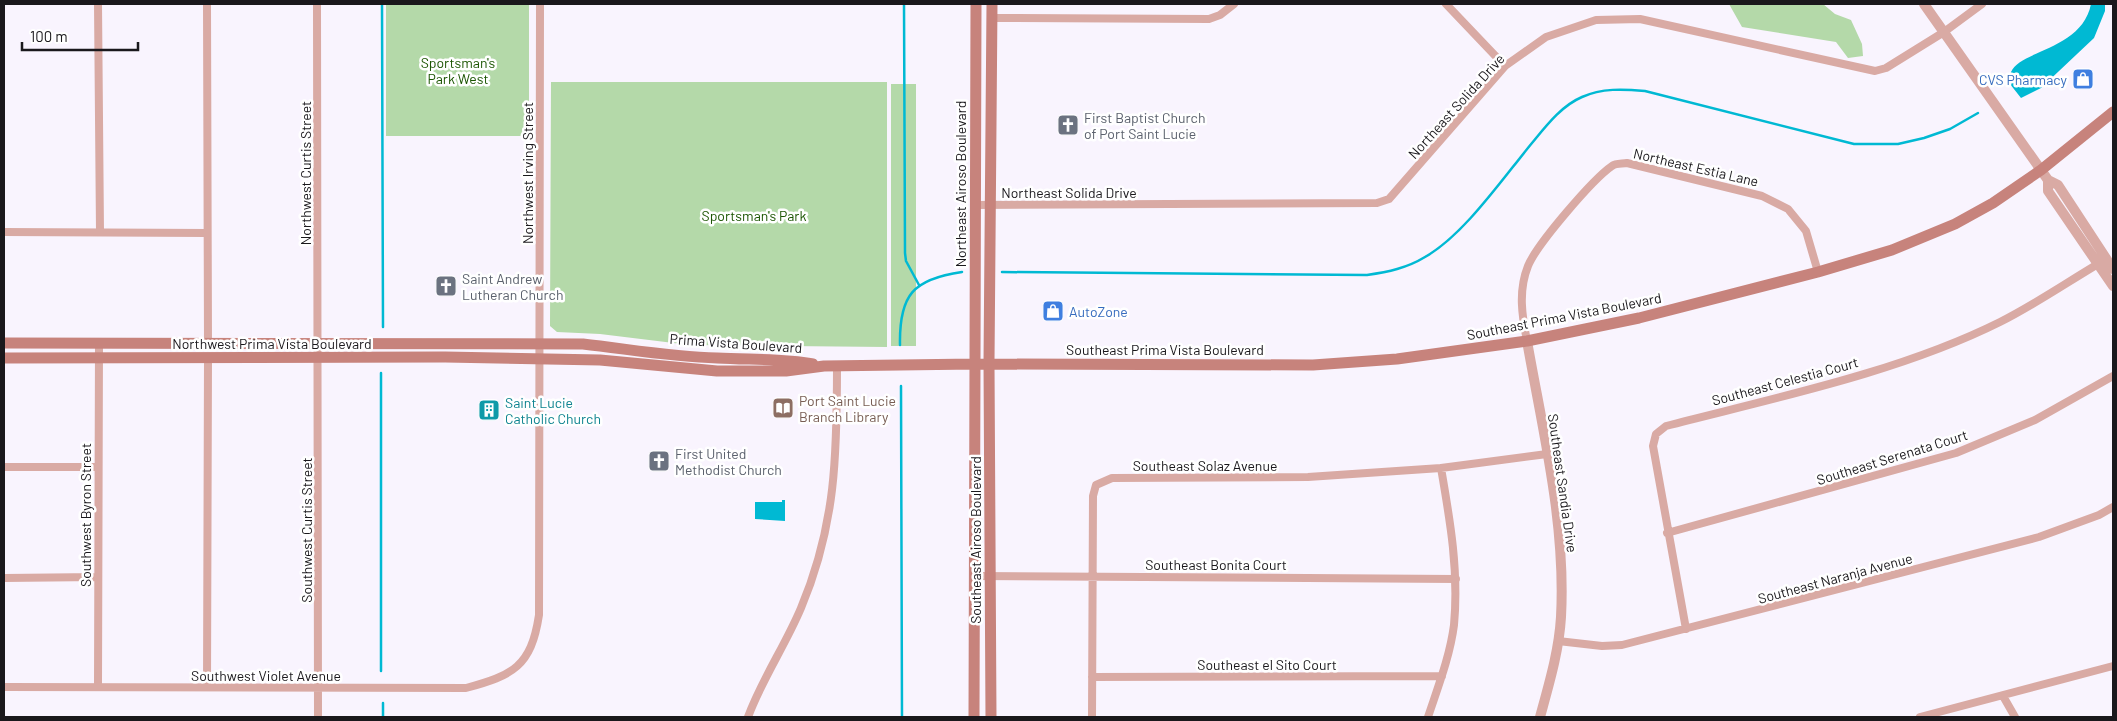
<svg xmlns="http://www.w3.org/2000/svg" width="2117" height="721" font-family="Barlow,sans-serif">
<rect width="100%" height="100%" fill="#f9f4fe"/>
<path fill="#b4d9a9" d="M386 4H529V136H386Z
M1729 4H1823L1835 14 1851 20 1862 44 1863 56 1848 58 1836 42 1742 27Z
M551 82H887V347L690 345 600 334 557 332 550 326Z
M891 84H916V346H891Z"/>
<path fill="#00b9d3" d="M2091 4H2105V11L2094 38 2041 88 2021 98 2010 84C2010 81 2010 75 2011 72 2020 50 2082 50 2091 4Z
M782 500H785V521L755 519V502H782Z"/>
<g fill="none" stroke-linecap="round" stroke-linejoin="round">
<path stroke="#00b9d3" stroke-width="2.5" d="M382 4 383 327
M904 4 905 253 906 261 919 285
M1002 272 1367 275C1388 272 1407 268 1425 257 1464 235 1503 178 1532 143 1546 126 1561 106 1582 97 1602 88 1623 89 1645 91L1854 144H1898L1924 138 1950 129 1978 113
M900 345C899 295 913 279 962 272
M381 373V671
M901 386 902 717
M383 703V717"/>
<path stroke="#d9aaa4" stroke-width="8" d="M98 4 100 232
M207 4 208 342
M317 4 318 717
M1446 4 1505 66
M992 18 1209 19 1220 15 1234 4
M975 205 1377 203 1389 199 1505 66 1546 37 1596 20 1640 19 1875 71 1886 68 1944 32 1982 4
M4 232 207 233
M1527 341C1522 316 1518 291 1528 266 1537 244 1593 179 1612 166 1616 163 1622 164 1627 163L1762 196 1788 209 1806 231 1818 272
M4 467H97
M1667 533 1956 453 2035 420 2113 376
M975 576 1456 579
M4 578 98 577
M1686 629 1653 446 1656 434 1666 426C1774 398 1900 372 2000 322 2034 305 2066 283 2098 264
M1558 641 1602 646 1622 645 2039 537 2099 515 2113 507
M1092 677 1442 676
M4 687 466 688C513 675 531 667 539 615L540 4
M98 687 99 343
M207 687 208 359
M2003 696 2015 717
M748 717C762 679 785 646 801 608 836 525 837 454 837 366
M1092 717 1093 496 1096 485 1112 478 1308 477 1441 468 1547 454
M1428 717C1438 687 1450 656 1454 625 1459 571 1450 520 1441 468
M1920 717 2113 666"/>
<path stroke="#d9aaa4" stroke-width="10" d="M1924 4 2048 180 2058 185 2113 269
M2048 180V191L2113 286
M1527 341C1543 432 1566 524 1561 617 1559 651 1549 684 1540 717"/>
<path stroke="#c7837c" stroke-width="11" d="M4 343 583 344C628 349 672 357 717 358 750 360 781 358 813 364
M4 358 445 357 600 360 717 371H786L824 366 975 364 1313 365 1397 359 1527 341 1639 318 1818 272 1892 250 1955 224 1993 203 2041 170 2113 112
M974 717 976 4
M991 717 989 363 992 4"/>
</g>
<defs>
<g id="shop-square" transform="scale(1.125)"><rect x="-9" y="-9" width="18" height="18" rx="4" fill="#3f7fe0" stroke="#fff"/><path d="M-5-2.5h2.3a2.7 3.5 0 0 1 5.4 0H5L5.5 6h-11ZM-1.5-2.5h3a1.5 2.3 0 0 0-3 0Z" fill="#fff"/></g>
<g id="church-square" transform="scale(1.125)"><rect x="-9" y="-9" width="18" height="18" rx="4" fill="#6b7280" stroke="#fff"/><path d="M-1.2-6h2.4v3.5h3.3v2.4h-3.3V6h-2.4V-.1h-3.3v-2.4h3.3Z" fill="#fff"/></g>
<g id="library-square" transform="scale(1.125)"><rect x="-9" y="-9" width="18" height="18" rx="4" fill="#8d6e63" stroke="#fff"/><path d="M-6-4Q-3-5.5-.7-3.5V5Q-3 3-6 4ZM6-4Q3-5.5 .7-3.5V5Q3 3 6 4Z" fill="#fff"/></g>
<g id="building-square" transform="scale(1.125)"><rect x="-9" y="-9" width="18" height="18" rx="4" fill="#0f9aa8" stroke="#fff"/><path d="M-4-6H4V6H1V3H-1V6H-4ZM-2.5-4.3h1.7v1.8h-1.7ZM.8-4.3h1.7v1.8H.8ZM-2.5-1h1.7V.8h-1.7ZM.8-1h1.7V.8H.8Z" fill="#fff"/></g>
</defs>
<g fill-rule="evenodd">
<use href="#shop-square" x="2083" y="79"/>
<use href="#church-square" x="1068" y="125"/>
<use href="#church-square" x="446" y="286"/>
<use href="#shop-square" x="1053" y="311"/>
<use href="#library-square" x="783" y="408"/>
<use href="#building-square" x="489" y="410"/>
<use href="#church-square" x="659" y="461"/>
</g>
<g text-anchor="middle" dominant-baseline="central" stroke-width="5" stroke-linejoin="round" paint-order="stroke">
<g font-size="14" fill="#1a5400" stroke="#fff">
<text x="458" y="62">Sportsman's<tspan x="458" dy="16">Park West</tspan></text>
<text x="754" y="215">Sportsman's Park</text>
</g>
<g font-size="14" fill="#366cbe" stroke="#fff" text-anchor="end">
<text x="2067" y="79">CVS Pharmacy</text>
<text x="1069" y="311" text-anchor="start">AutoZone</text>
</g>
<g font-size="14" fill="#1a181c" stroke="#fff">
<text transform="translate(1456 106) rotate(-48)">Northeast Solida Drive</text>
<text transform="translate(1696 167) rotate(13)">Northeast Estia Lane</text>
<text transform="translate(305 173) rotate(-90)">Northwest Curtis Street</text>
<text transform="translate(527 173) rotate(-90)">Northwest Irving Street</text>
<text transform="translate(960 184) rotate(-90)">Northeast Airoso Boulevard</text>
<text x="1069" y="192">Northeast Solida Drive</text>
<text transform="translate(1564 316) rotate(-11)">Southeast Prima Vista Boulevard</text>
<text x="272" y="343">Northwest Prima Vista Boulevard</text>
<text transform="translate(736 343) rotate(4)">Prima Vista Boulevard</text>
<text x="1165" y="349">Southeast Prima Vista Boulevard</text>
<text transform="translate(1785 381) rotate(-15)">Southeast Celestia Court</text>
<text transform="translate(1892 457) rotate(-17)">Southeast Serenata Court</text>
<text x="1205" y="465">Southeast Solaz Avenue</text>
<text transform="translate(1563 483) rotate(82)">Southeast Sandia Drive</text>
<text transform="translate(85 515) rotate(-90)">Southwest Byron Street</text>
<text transform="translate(306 530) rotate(-90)">Southwest Curtis Street</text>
<text transform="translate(975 540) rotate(-90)">Southeast Airoso Boulevard</text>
<text x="1216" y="564">Southeast Bonita Court</text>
<text transform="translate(1835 578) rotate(-15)">Southeast Naranja Avenue</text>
<text x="1267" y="664">Southeast el Sito Court</text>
<text x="266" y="675">Southwest Violet Avenue</text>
</g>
<g font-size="14" fill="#5b616d" stroke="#fff" text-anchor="start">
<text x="1084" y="117">First Baptist Church<tspan x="1084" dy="16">of Port Saint Lucie</tspan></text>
<text x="462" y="278">Saint Andrew<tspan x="462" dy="16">Lutheran Church</tspan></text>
<text x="675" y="453">First United<tspan x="675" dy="16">Methodist Church</tspan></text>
</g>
<g font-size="14" fill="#785e54" stroke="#fff" text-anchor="start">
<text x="799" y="400">Port Saint Lucie<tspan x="799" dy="16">Branch Library</tspan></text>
</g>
<g font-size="14" fill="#0d838f" stroke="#fff" text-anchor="start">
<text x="505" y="402">Saint Lucie<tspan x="505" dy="16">Catholic Church</tspan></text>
</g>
</g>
<rect width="2117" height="721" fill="none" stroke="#1a181c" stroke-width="10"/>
<path d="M22 42v8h116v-8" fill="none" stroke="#1a181c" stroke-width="2.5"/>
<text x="30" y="42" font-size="15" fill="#1a181c" stroke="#ffffff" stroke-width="4" paint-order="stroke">100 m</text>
</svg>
